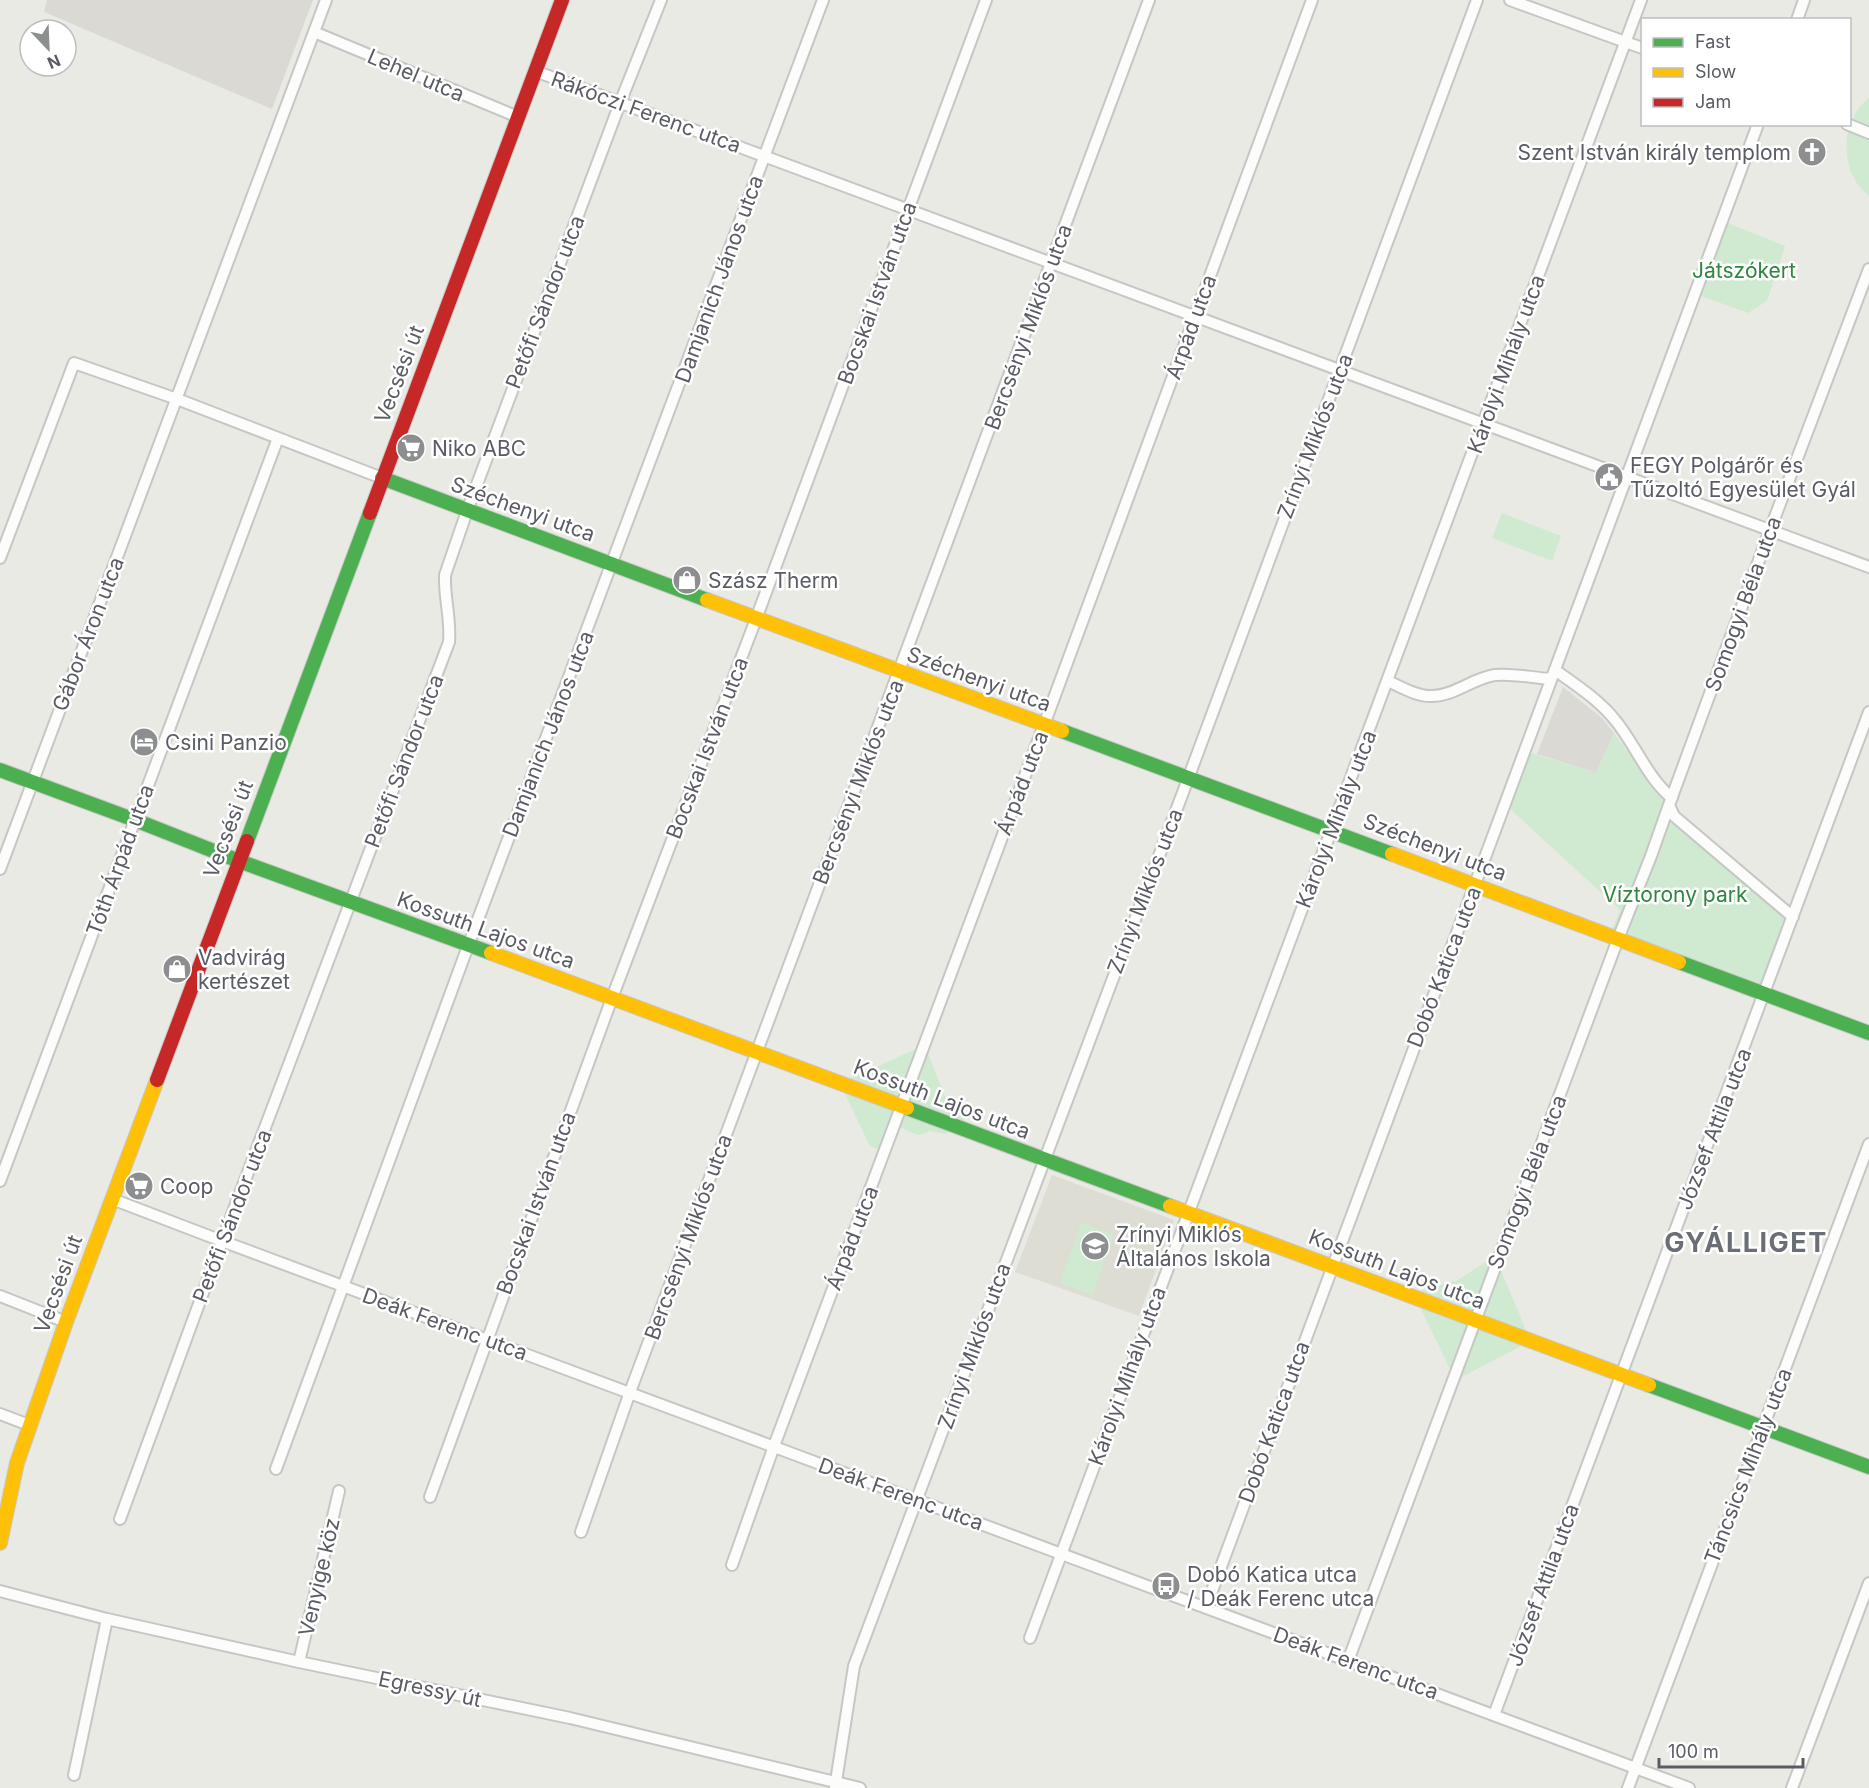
<svg xmlns="http://www.w3.org/2000/svg" width="1869" height="1788" font-family="Inter,sans-serif">
<rect width="100%" height="100%" fill="#eaeae4"/>
<path fill="#dad9d3" d="M47 0H313L272 109 44 12Z
M1563 687 1602 718 1614 733 1596 773 1537 754Z"/>
<path fill="#ddddd3" d="M1052 1175 1174 1220 1139 1316 1015 1272Z"/>
<path fill="#d0e9d1" d="M1869 98V196C1865 192 1859 187 1856 182 1840 155 1844 117 1869 98Z
M1728 223 1785 246 1767 301 1748 313 1701 296Z
M1502 513 1561 536 1552 561 1492 538Z
M1614 733 1664 800 1661 809 1789 918 1763 988 1612 930 1620 910 1508 807 1528 752 1596 773Z
M918 1048 901 1095 895 1098 845 1081Z
M926 1049 948 1104 952 1110 965 1117 963 1124 913 1105 910 1098Z
M843 1090 890 1107 892 1112 879 1149 870 1146Z
M908 1114 952 1131 944 1134 930 1131 919 1135 912 1133 898 1126 902 1117Z
M1081 1223 1114 1235 1092 1295 1060 1283Z
M1493 1257 1474 1310 1469 1312 1418 1292 1458 1280Z
M1500 1268 1528 1335 1488 1319 1484 1313Z
M1419 1305 1465 1322 1468 1328 1451 1371Z
M1483 1329 1525 1344 1458 1379 1475 1332Z"/>
<g fill="none" stroke-linecap="round" stroke-linejoin="round">
<g stroke="#c6c6c5" stroke-width="14">
<path id="street" d="M1510 0 1642 48
M1797 20 1804 0
M314 32 518 117
M535 71 1869 567
M1847 124 1869 133
M0 558 74 363 177 399 382 478
M1555 670C1576 685 1599 700 1615 720 1635 744 1648 779 1672 798
M1388 681C1401 687 1418 697 1432 696 1454 696 1473 678 1495 675 1514 673 1532 678 1551 679
M0 869 326 0
M1793 917 1674 816 1669 805 1770 530 1869 269
M0 1181 278 438
M112 1199 222 1241 1689 1788
M0 1296 66 1322
M0 1414 29 1425
M276 1469 468 946 823 0
M430 1497 612 998 756 619 986 0
M120 1519 222 1241 449 642C451 619 444 597 445 575L467 511 620 103 661 0
M581 1532 630 1392 1149 0
M732 1565 774 1446 1044 725 1312 0
M0 1591 107 1619 299 1662 570 1718 860 1788
M1206 1607 1758 124
M1030 1638 1641 0
M1348 1661 1618 939 1651 856 1669 805
M299 1662 339 1491
M1494 1715 1869 712
M74 1775 107 1619
M835 1788 854 1666 1188 779 1477 0
M1628 1788 1869 1144
M1792 1788 1869 1583"/>
</g>
<g stroke="#c7c7c7" stroke-width="16">
<path id="fast" d="M382 478 707 600
M1062 731 1392 854
M0 770 135 820 239 861 491 953
M247 841 370 513
M1679 962 1869 1033
M907 1108 1170 1206
M1649 1385 1869 1467"/>
</g>
<g stroke="#c7c7c7" stroke-width="16">
<path id="slow" d="M707 600 1062 731
M1392 854 1679 962
M491 953 907 1108
M1170 1206 1649 1385
M0 1543 17 1463 66 1322 157 1080"/>
</g>
<g stroke="#c7c7c7" stroke-width="16">
<path id="jam" d="M370 513 562 0
M157 1080 247 841"/>
</g>
<use href="#street" stroke="#fcfcfb" stroke-width="10"/>
<use href="#fast" stroke="#4caf50" stroke-width="14"/>
<use href="#slow" stroke="#ffc107" stroke-width="14"/>
<use href="#jam" stroke="#c62828" stroke-width="14"/>
</g>
<defs>
<g id="church-disc" transform="scale(1.5)"><circle r="9.5" fill="#8c8e90" stroke="#fff"/><path d="M-1.2-6h2.4v3.5h3.3v2.4h-3.3V6h-2.4V-.1h-3.3v-2.4h3.3Z" fill="#fff"/></g>
<g id="supermarket-disc" transform="scale(1.5)"><circle r="9.5" fill="#8c8e90" stroke="#fff"/><path d="M-6-5.5h2.5l.6 2H6L4.5 2H-2.5L-4.4-4H-6ZM-1.5 3.2a1.3 1.3 0 1 0 .1 0ZM3 3.2a1.3 1.3 0 1 0 .1 0Z" fill="#fff"/></g>
<g id="civic-disc" transform="scale(1.5)"><circle r="9.5" fill="#8c8e90" stroke="#fff"/><path d="M-.6-6.5H3V-4.5H.6V-3L4-1V1h2V6H-6V1h2V-1L-.6-3ZM-1.2 2.5V6h2.4V2.5Z" fill="#fff"/></g>
<g id="shop-disc" transform="scale(1.5)"><circle r="9.5" fill="#8c8e90" stroke="#fff"/><path d="M-5-2.5h2.3a2.7 3.5 0 0 1 5.4 0H5L5.5 6h-11ZM-1.5-2.5h3a1.5 2.3 0 0 0-3 0Z" fill="#fff"/></g>
<g id="hotel-disc" transform="scale(1.5)"><circle r="9.5" fill="#8c8e90" stroke="#fff"/><path d="M-6-4.5h1.5V1H6V5H4.5V3h-9V5H-6ZM-4 0a1.8 1.8 0 1 1 3.6 0ZM.5 0V-2.5h3Q6-2.5 6 0Z" fill="#fff"/></g>
<g id="school-disc" transform="scale(1.5)"><circle r="9.5" fill="#8c8e90" stroke="#fff"/><path d="M0-5L7-2L0 1L-7-2ZM-4 1L0 2.5L4 1V4Q0 6-4 4Z" fill="#fff"/></g>
<g id="bus-disc" transform="scale(1.5)"><circle r="9.5" fill="#8c8e90" stroke="#fff"/><path d="M-5-6H5V4H4V6H2V4H-2V6H-4V4H-5ZM-3.5-4V0h7V-4ZM-3.5 1.2v1.5H-2V1.2ZM2 1.2v1.5H3.5V1.2Z" fill="#fff"/></g>
</defs>
<g fill-rule="evenodd">
<use href="#church-disc" x="1812" y="152"/>
<use href="#supermarket-disc" x="411" y="448"/>
<use href="#civic-disc" x="1609" y="477"/>
<use href="#shop-disc" x="687" y="580"/>
<use href="#hotel-disc" x="144" y="742"/>
<use href="#shop-disc" x="177" y="969"/>
<use href="#supermarket-disc" x="139" y="1186"/>
<use href="#school-disc" x="1095" y="1246"/>
<use href="#bus-disc" x="1166" y="1586"/>
</g>
<g text-anchor="middle" dominant-baseline="central" stroke-width="5" stroke-linejoin="round" paint-order="stroke">
<g font-size="21" fill="#595c63" stroke="#fff">
<text transform="translate(416 75) rotate(23)">Lehel utca</text>
<text transform="translate(646 112) rotate(20)">Rákóczi Ferenc utca</text>
<text transform="translate(719 279) rotate(-70)">Damjanich János utca</text>
<text transform="translate(877 293) rotate(-70)">Bocskai István utca</text>
<text transform="translate(545 302) rotate(-69)">Petőfi Sándor utca</text>
<text transform="translate(1028 327) rotate(-70)">Bercsényi Miklós utca</text>
<text transform="translate(1191 327) rotate(-70)">Árpád utca</text>
<text transform="translate(1506 364) rotate(-70)">Károlyi Mihály utca</text>
<text transform="translate(399 374) rotate(-69)">Vecsési út</text>
<text transform="translate(1315 436) rotate(-69)">Zrínyi Miklós utca</text>
<text transform="translate(523 509) rotate(20)">Széchenyi utca</text>
<text transform="translate(1743 604) rotate(-70)">Somogyi Béla utca</text>
<text transform="translate(88 634) rotate(-69)">Gábor Áron utca</text>
<text transform="translate(979 679) rotate(20)">Széchenyi utca</text>
<text transform="translate(548 734) rotate(-69)">Damjanich János utca</text>
<text transform="translate(707 748) rotate(-69)">Bocskai István utca</text>
<text transform="translate(404 761) rotate(-69)">Petőfi Sándor utca</text>
<text transform="translate(858 782) rotate(-69)">Bercsényi Miklós utca</text>
<text transform="translate(1022 783) rotate(-69)">Árpád utca</text>
<text transform="translate(1336 819) rotate(-69)">Károlyi Mihály utca</text>
<text transform="translate(228 829) rotate(-69)">Vecsési út</text>
<text transform="translate(1435 847) rotate(21)">Széchenyi utca</text>
<text transform="translate(120 860) rotate(-70)">Tóth Árpád utca</text>
<text transform="translate(1145 891) rotate(-69)">Zrínyi Miklós utca</text>
<text transform="translate(486 930) rotate(20)">Kossuth Lajos utca</text>
<text transform="translate(1444 967) rotate(-69)">Dobó Katica utca</text>
<text transform="translate(942 1099) rotate(21)">Kossuth Lajos utca</text>
<text transform="translate(1714 1129) rotate(-69)">József Attila utca</text>
<text transform="translate(1527 1182) rotate(-69)">Somogyi Béla utca</text>
<text transform="translate(536 1203) rotate(-70)">Bocskai István utca</text>
<text transform="translate(232 1216) rotate(-69)">Petőfi Sándor utca</text>
<text transform="translate(688 1237) rotate(-70)">Bercsényi Miklós utca</text>
<text transform="translate(852 1238) rotate(-69)">Árpád utca</text>
<text transform="translate(1397 1269) rotate(21)">Kossuth Lajos utca</text>
<text transform="translate(58 1284) rotate(-70)">Vecsési út</text>
<text transform="translate(445 1324) rotate(20)">Deák Ferenc utca</text>
<text transform="translate(974 1346) rotate(-70)">Zrínyi Miklós utca</text>
<text transform="translate(1127 1376) rotate(-70)">Károlyi Mihály utca</text>
<text transform="translate(1274 1422) rotate(-70)">Dobó Katica utca</text>
<text transform="translate(1748 1466) rotate(-69)">Táncsics Mihály utca</text>
<text transform="translate(901 1494) rotate(20)">Deák Ferenc utca</text>
<text transform="translate(319 1577) rotate(-77)">Venyige köz</text>
<text transform="translate(1543 1585) rotate(-70)">József Attila utca</text>
<text transform="translate(1356 1663) rotate(20)">Deák Ferenc utca</text>
<text transform="translate(430 1689) rotate(12)">Egressy út</text>
</g>
<g font-size="21" fill="#595c63" stroke="#fff" text-anchor="start">
<text x="1791" y="152" text-anchor="end">Szent István király templom</text>
<text x="432" y="448">Niko ABC</text>
<text x="1630" y="465">FEGY Polgárőr és<tspan x="1630" dy="24">Tűzoltó Egyesület Gyál</tspan></text>
<text x="708" y="580">Szász Therm</text>
<text x="165" y="742">Csini Panzio</text>
<text x="198" y="957">Vadvirág<tspan x="198" dy="24">kertészet</tspan></text>
<text x="160" y="1186">Coop</text>
<text x="1116" y="1234">Zrínyi Miklós<tspan x="1116" dy="24">Általános Iskola</tspan></text>
<text x="1187" y="1574">Dobó Katica utca<tspan x="1187" dy="24">/ Deák Ferenc utca</tspan></text>
</g>
<g font-size="21" fill="#2e8640" stroke="#fff">
<text x="1744" y="270">Játszókert</text>
<text x="1675" y="894">Víztorony park</text>
</g>
<g font-size="27" font-weight="bold" letter-spacing="1.5" fill="#6a6e75" stroke="#fff">
<text x="1746" y="1242">GYÁLLIGET</text>
</g>
</g>
<rect x="1641" y="18" width="210" height="108" fill="#ffffff" stroke="#bdbec1" stroke-width="1.5"/>
<rect x="1653" y="38" width="30" height="9" fill="#4caf50" stroke="#bdbec1" stroke-width="1.5"/>
<text x="1695" y="48" font-size="18" fill="#595c63">Fast</text>
<rect x="1653" y="68" width="30" height="9" fill="#ffc107" stroke="#bdbec1" stroke-width="1.5"/>
<text x="1695" y="78" font-size="18" fill="#595c63">Slow</text>
<rect x="1653" y="98" width="30" height="9" fill="#c62828" stroke="#bdbec1" stroke-width="1.5"/>
<text x="1695" y="108" font-size="18" fill="#595c63">Jam</text>
<g transform="translate(48 48) rotate(157)"><circle r="28" fill="#ffffff" stroke="#bdbec1" stroke-width="1.5"/>
<path d="M0-4.5L10 22L0 15L-10 22Z" fill="#8c8e90"/>
<text y="-9" font-size="16" font-weight="bold" text-anchor="middle" fill="#595c63">N</text>
</g>
<path d="M1659 1758v9h144v-9" fill="none" stroke="#595c63" stroke-width="3"/>
<text x="1668" y="1758" font-size="18" fill="#595c63" stroke="#ffffff" stroke-width="4.5" paint-order="stroke">100 m</text>
</svg>
